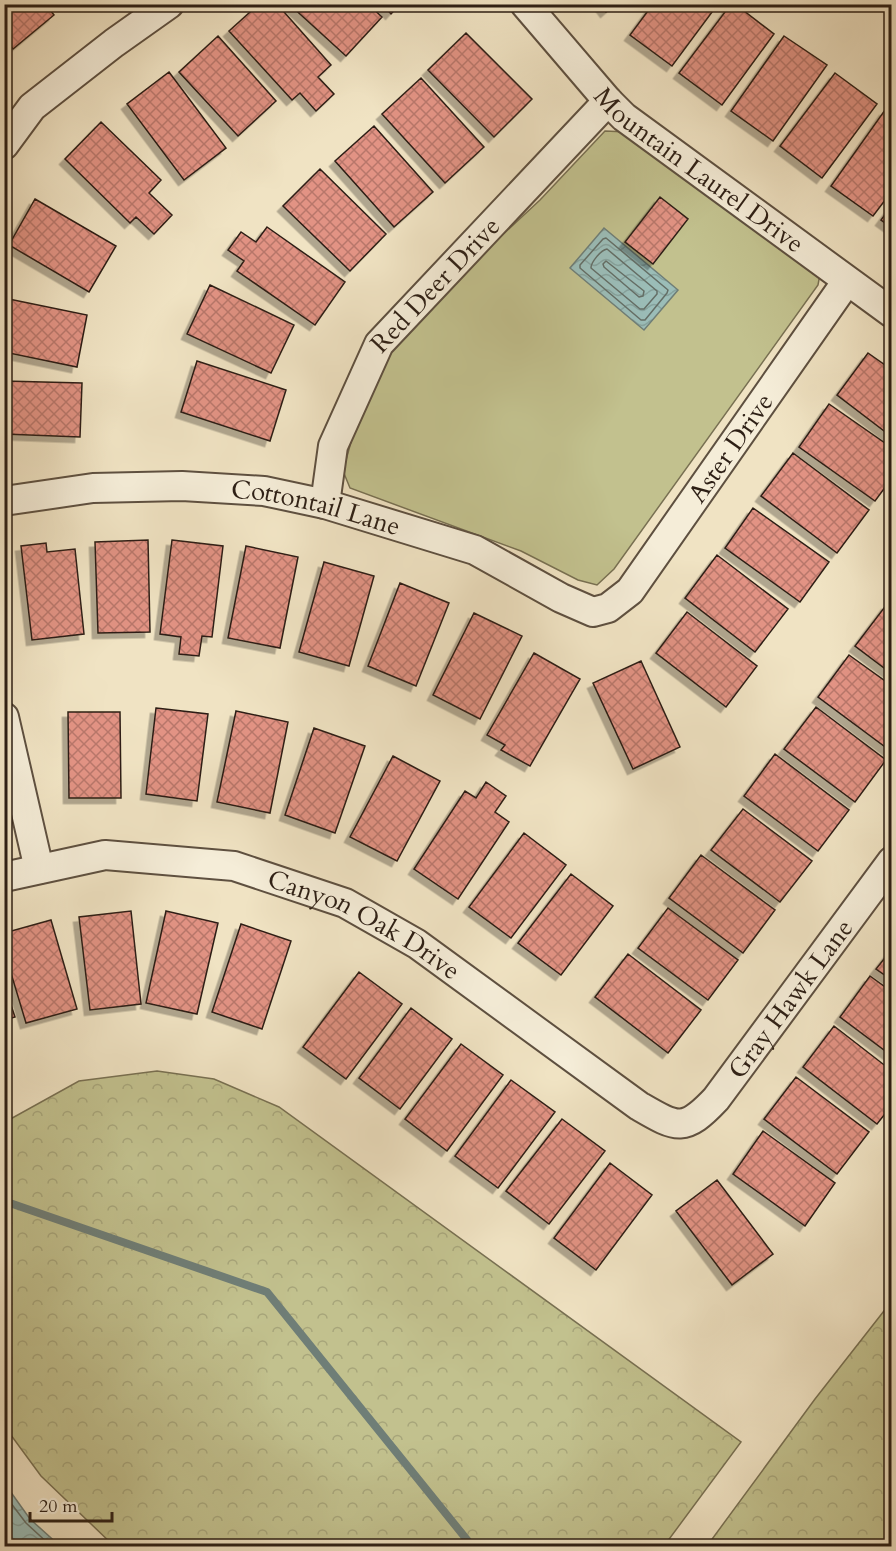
<svg xmlns="http://www.w3.org/2000/svg" width="896" height="1551" font-family="Cardo,serif">
<defs>
<pattern id="forest-crowns" width="20" height="18" patternUnits="userSpaceOnUse" patternTransform="scale(1.5)"><rect width="20" height="18" fill="#c2c18e"/><path d="M2 6a3 3 0 1 1 6 0M12 15a3 3 0 1 1 6 0" fill="none" stroke="#a7a57a"/></pattern>
<pattern id="water-waves" width="16" height="10" patternUnits="userSpaceOnUse" patternTransform="scale(1.5)"><rect width="16" height="10" fill="#9bbdb8"/><path d="M0 5q4-4 8 0t8 0" fill="none" stroke="#86a29d"/></pattern>
<pattern id="building-cross-hatch" width="8" height="8" patternUnits="userSpaceOnUse" patternTransform="scale(1.5)"><rect width="8" height="8" fill="#e29384"/><path d="M0 0l8 8M0 8l8-8" fill="none" stroke="#b8776b"/></pattern>
<filter id="shadow"><feDropShadow dx="-5.5" dy="5.5" stdDeviation="0" flood-color="#0004"/></filter>
</defs>
<rect width="100%" height="100%" fill="#f0e3c3"/>
<filter id="stains"><feTurbulence type="fractalNoise" baseFrequency=".00333" numOctaves="4"/><feColorMatrix values="0 0 0 0 .2 0 0 0 0 .09 0 0 0 0 .02 0 0 0 .5 -.17"/></filter>
<radialGradient id="worn" r=".72"><stop offset=".6" stop-color="#630" stop-opacity="0"/><stop offset="1" stop-color="#630" stop-opacity=".3"/></radialGradient>
<path fill="#c2c18e" stroke="#787052" stroke-width="1.5" d="M605 131 627 132 820 274 818 285 614 569 597 585 578 580 521 551 350 488 343 471 354 431 386 348 431 301 540 200Z"/>
<path fill="url(#forest-crowns)" stroke="#787052" stroke-width="1.5" d="M157 1071 214 1079 279 1107 741 1442 664 1546H114L41 1476 5 1427V1122L79 1081Z
M891 1302V1546H707L815 1399Z"/>
<path fill="url(#water-waves)" stroke="#6f7e77" stroke-width="1.5" d="M604 228 678 290 644 330 570 268Z
M5 1484 30 1519 60 1546H5Z"/>
<g fill="none" stroke-linecap="round" stroke-linejoin="round">
<path stroke="#646e66" stroke-width="1.5" d="M606 238 668 290 667 293 645 320H641L580 268V265L603 239Z
M607 249 657 291V294L644 309H640L591 268C591 262 601 250 607 249Z
M606 261 644 291 643 296 639 297 604 267 603 264Z
M4 1494 26 1523 51 1546"/>
<path stroke="#6f7e77" stroke-width="8" d="M4 1201 267 1292 472 1546"/>
</g>
<path fill="url(#building-cross-hatch)" stroke="#2d1f15" stroke-width="1.5" filter="url(#shadow)" d="M4 4H45L54 15 13 49 4 39Z
M259 4H277L331 65 318 77 334 94 316 111 300 93 292 100 229 31Z
M289 4H368L382 17 346 56Z
M382 4H400L391 14Z
M600 4H615L606 12Z
M653 4H718L672 66 630 35Z
M731 4H735L774 34 722 105 679 73Z
M466 33 532 99 494 137 428 70Z
M218 36 276 101 238 136 179 72Z
M784 36 827 65 773 141 731 111Z
M169 72 226 148 184 180 127 104Z
M835 73 877 104 822 178 780 146Z
M421 78 484 147 445 183 382 114Z
M885 110 892 115V191L873 216 831 186Z
M101 122 161 180 149 193 172 215 154 234 136 217 130 223 65 159Z
M374 126 433 192 394 227 335 161Z
M320 169 386 234 350 271 283 206Z
M660 197 688 219 653 264 625 242Z
M35 199 116 246 89 292 9 245Z
M892 205V228L881 220Z
M267 227 345 282 315 325 237 271 244 261 228 250 241 232 256 242Z
M210 285 294 325 271 373 187 334Z
M4 298 87 315 77 367 4 352Z
M868 353 892 370V437L837 395Z
M197 361 286 390 270 441 181 412Z
M4 381 82 383 80 437 4 434Z
M829 404 892 448V478L875 501 799 447Z
M793 453 869 510 837 553 761 496Z
M753 508 829 562 800 602 725 548Z
M148 540 150 632 98 633 95 542Z
M172 540 223 546 212 637 202 636 199 656 179 654 181 637 160 634Z
M46 543 47 552 75 549 84 634 32 640 21 546Z
M246 546 298 557 280 648 228 638Z
M717 555 788 609 755 652 685 598Z
M324 562 374 576 349 666 299 652Z
M400 583 449 603 416 686 368 666Z
M887 604 892 608V674L855 646Z
M687 612 757 666 726 707 656 653Z
M474 613 522 636 480 719 433 695Z
M534 653 580 679 530 766 501 750 505 745 487 735Z
M849 655 892 686V752L818 697Z
M641 661 680 747 633 769 593 683Z
M816 707 886 760 855 802 784 749Z
M156 708 208 714 197 801 146 794Z
M236 711 288 722 270 813 217 802Z
M68 712H120L121 798H69Z
M314 728 365 746 335 833 285 815Z
M775 754 849 810 818 851 744 796Z
M393 756 440 781 397 861 350 837Z
M486 782 506 796 495 812 509 822 458 899 414 869 465 791 476 798Z
M743 809 812 861 780 902 711 850Z
M524 833 566 865 511 938 469 907Z
M701 855 775 910 743 953 669 898Z
M571 874 613 906 561 975 518 943Z
M668 908 738 960 708 1000 638 948Z
M131 911 141 1004 90 1010 79 917Z
M166 911 218 923 197 1014 146 1003Z
M51 920 77 1009 26 1023 4 950V933Z
M241 924 291 941 262 1029 212 1012Z
M892 949V980L876 969Z
M628 954 701 1010 668 1053 595 997Z
M359 972 402 1004 346 1079 303 1047Z
M870 976 892 992V1056L840 1017Z
M4 984 15 1017 4 1020Z
M411 1008 452 1039 400 1109 359 1078Z
M834 1026 892 1071V1105L877 1124 803 1067Z
M461 1044 503 1075 447 1151 405 1119Z
M796 1077 869 1132 837 1174 764 1119Z
M511 1080 555 1112 498 1188 455 1156Z
M562 1119 605 1151 549 1224 506 1191Z
M763 1131 835 1183 805 1226 733 1174Z
M610 1163 652 1195 596 1270 554 1238Z
M717 1180 773 1254 732 1285 676 1211Z"/>
<g fill="none" stroke-linecap="round" stroke-linejoin="round">
<g stroke="#5e5040" stroke-width="32">
<g id="street">
<path id="s1" d="M525 4 608 101 624 117 892 313"/>
<path d="M4 145 32 107 114 43 169 4"/>
<path id="s2" d="M4 501 93 488 182 486 264 491 325 504 475 550 561 598 593 612 608 608 630 591 847 281"/>
<path id="s3" d="M325 504 333 446 379 344 608 101"/>
<path d="M4 717 39 869"/>
<path id="s4" d="M4 877 105 855 234 866 345 903 417 944 639 1106C677 1128 684 1133 716 1099L892 861"/>
</g>
</g>
<use href="#street" stroke="#f5edd8" stroke-width="28"/>
</g>
<g text-anchor="middle" dominant-baseline="central" stroke-width="4.5" stroke-linejoin="round" paint-order="stroke">
<g font-size="26" fill="#2d1f15" stroke="#f5edd8">
<text stroke="none"><textPath href="#s1" startOffset="242">Mountain Laurel Drive</textPath></text>
<text stroke="none"><textPath href="#s3" startOffset="252">Red Deer Drive</textPath></text>
<text stroke="none"><textPath href="#s2" startOffset="832">Aster Drive</textPath></text>
<text stroke="none"><textPath href="#s2" startOffset="315">Cottontail Lane</textPath></text>
<text stroke="none"><textPath href="#s4" startOffset="376">Canyon Oak Drive</textPath></text>
<text stroke="none"><textPath href="#s4" startOffset="922">Gray Hawk Lane</textPath></text>
</g>
</g>
<rect width="896" height="1551" fill="none" stroke="#f0e3c3" stroke-width="24"/>
<rect x="6" y="6" width="884" height="1539" fill="none" stroke="#2d1f15" stroke-width="3"/>
<rect x="12" y="12" width="872" height="1527" fill="none" stroke="#2d1f15" stroke-width="1.5"/>
<path d="M30 1512v9h82v-9" fill="none" stroke="#2d1f15" stroke-width="3"/>
<text x="39" y="1512" font-size="18" fill="#2d1f15" stroke="#f5edd8" stroke-width="4.5" paint-order="stroke">20 m</text>
<rect width="100%" height="100%" filter="url(#stains)"/>
<rect width="100%" height="100%" fill="url(#worn)"/>
</svg>
